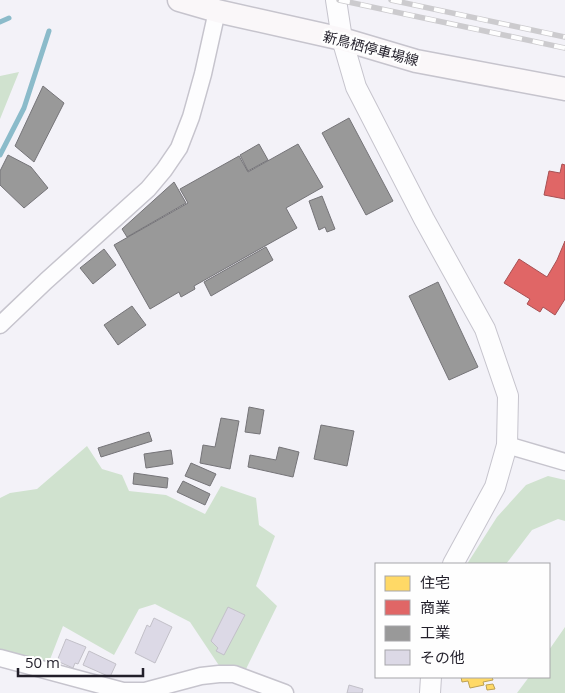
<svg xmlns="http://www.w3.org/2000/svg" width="565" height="693" font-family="'Open Sans','Noto Sans JP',sans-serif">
<rect width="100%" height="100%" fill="#f3f2f8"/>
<path fill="#d0e2cf" d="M19 72 0 119V76Z
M87 446 102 469 122 475 129 491 166 495 205 514 221 486 256 498 259 525 275 536 256 586 277 606 246 669 220 667 190 622 155 604 139 609 114 655 63 626 49 662 0 654V498L10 493 37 489Z
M548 476 565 480V521L558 519 532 530 506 564H467L497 517 526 485Z
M565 627V693H517L529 677H549V650Z"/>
<path fill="#ffd966" stroke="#bda154" d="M461 677H492L493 680 483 682 484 685 470 688 468 681 462 682Z
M493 684 495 689 487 690 486 685Z"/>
<path fill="#e06666" stroke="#a75154" d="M562 164 565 165V199L544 195 549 171 560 173Z
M565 241V299L555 315 543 307 540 312 527 304 530 299 504 283 519 259 547 277 557 260Z"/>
<path fill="#999" stroke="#757478" d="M43 86 64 103 34 162 15 146Z
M349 118 393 201 366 215 322 133Z
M259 144 268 160 248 171 240 155Z
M298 144 323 187 286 208 297 228 194 286 195 289 181 297 179 292 150 309 114 245 188 203 180 189 239 156 248 172Z
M8 155 31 167 48 188 24 208 0 185V171Z
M174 182 186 203 127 237 122 229Z
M322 196 335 229 327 232 325 227 319 230 309 201Z
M266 247 273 260 211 296 204 282Z
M104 249 116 265 93 284 80 268Z
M438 282 478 367 449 380 409 296Z
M132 306 146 325 118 345 104 325Z
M249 407 264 410 260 434 245 432Z
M221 418 239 421 230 469 200 463 203 445 215 447Z
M321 425 354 431 347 466 314 459Z
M149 432 152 441 101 457 98 448Z
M279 447 299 452 293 477 248 467 250 455 276 460Z
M171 450 173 464 146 468 144 454Z
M191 463 216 474 210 486 185 476Z
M134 473 168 478 167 488 133 484Z
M183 481 210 494 205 505 177 492Z"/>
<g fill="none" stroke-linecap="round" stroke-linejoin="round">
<path stroke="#8bbbca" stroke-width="5" d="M0 22 9 18
M0 155 24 108 49 31"/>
</g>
<path fill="#dcd9e6" stroke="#c2c0c8" d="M228 607 245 615 224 655 216 651 218 648 211 641Z
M154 618 172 627 155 663 135 653 147 625 150 627Z
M66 639 86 647 78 664 75 663 73 668 57 661Z
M89 651 116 664 110 677 83 665Z
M349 685 363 689 362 693H347Z"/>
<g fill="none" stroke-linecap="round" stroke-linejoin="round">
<g stroke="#c6c4cd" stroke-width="19">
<path id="minor" d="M0 325 46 281 148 189 164 170 179 148 191 117 203 74 217 11
M507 445 565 462
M0 658 123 691H145L201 676 219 674H234L285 693"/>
</g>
<g stroke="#c6c4cd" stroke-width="22">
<path id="tertiary" d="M336 0 342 39 356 87 424 219 485 329 508 396 507 445 495 487 453 564
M430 693 431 677"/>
</g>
<g stroke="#c6c4cd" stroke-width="25">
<path id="secondary" d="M179 0 217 11 342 39 416 61 565 89"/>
</g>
<use href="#minor" stroke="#fdfdfe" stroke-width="16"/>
<use href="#tertiary" stroke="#fdfdfe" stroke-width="20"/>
<use href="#secondary" stroke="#faf7f9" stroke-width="22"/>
<g stroke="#cccbce" stroke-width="5.5">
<path id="rail" d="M339 0 565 48
M391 0 565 37"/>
</g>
<use href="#rail" stroke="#fefefe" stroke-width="4" stroke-dasharray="11" stroke-linecap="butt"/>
</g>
<g text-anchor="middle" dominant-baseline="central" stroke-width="5" stroke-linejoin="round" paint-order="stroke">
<g font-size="14" fill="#221f2a" stroke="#fefefe">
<text transform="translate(371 48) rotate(15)">新鳥栖停車場線</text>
</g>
</g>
<rect x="375" y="563" width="175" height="115" fill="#fefefe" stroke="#a6a5a9"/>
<rect x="385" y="576" width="25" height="15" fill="#ffd966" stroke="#a6a5a9"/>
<text x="420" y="588" font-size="15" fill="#221f2a">住宅</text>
<rect x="385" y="600" width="25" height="15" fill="#e06666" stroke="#a6a5a9"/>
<text x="420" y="613" font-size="15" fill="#221f2a">商業</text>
<rect x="385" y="626" width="25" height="15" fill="#999999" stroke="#a6a5a9"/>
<text x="420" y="638" font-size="15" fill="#221f2a">工業</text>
<rect x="385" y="650" width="25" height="15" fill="#dcd9e6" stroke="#a6a5a9"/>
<text x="420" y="663" font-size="15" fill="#221f2a">その他</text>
<path d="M18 668v8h125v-8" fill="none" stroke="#221f2a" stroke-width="2.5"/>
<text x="25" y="668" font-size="15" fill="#221f2a" stroke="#fefefe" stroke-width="4" paint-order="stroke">50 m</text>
</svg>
